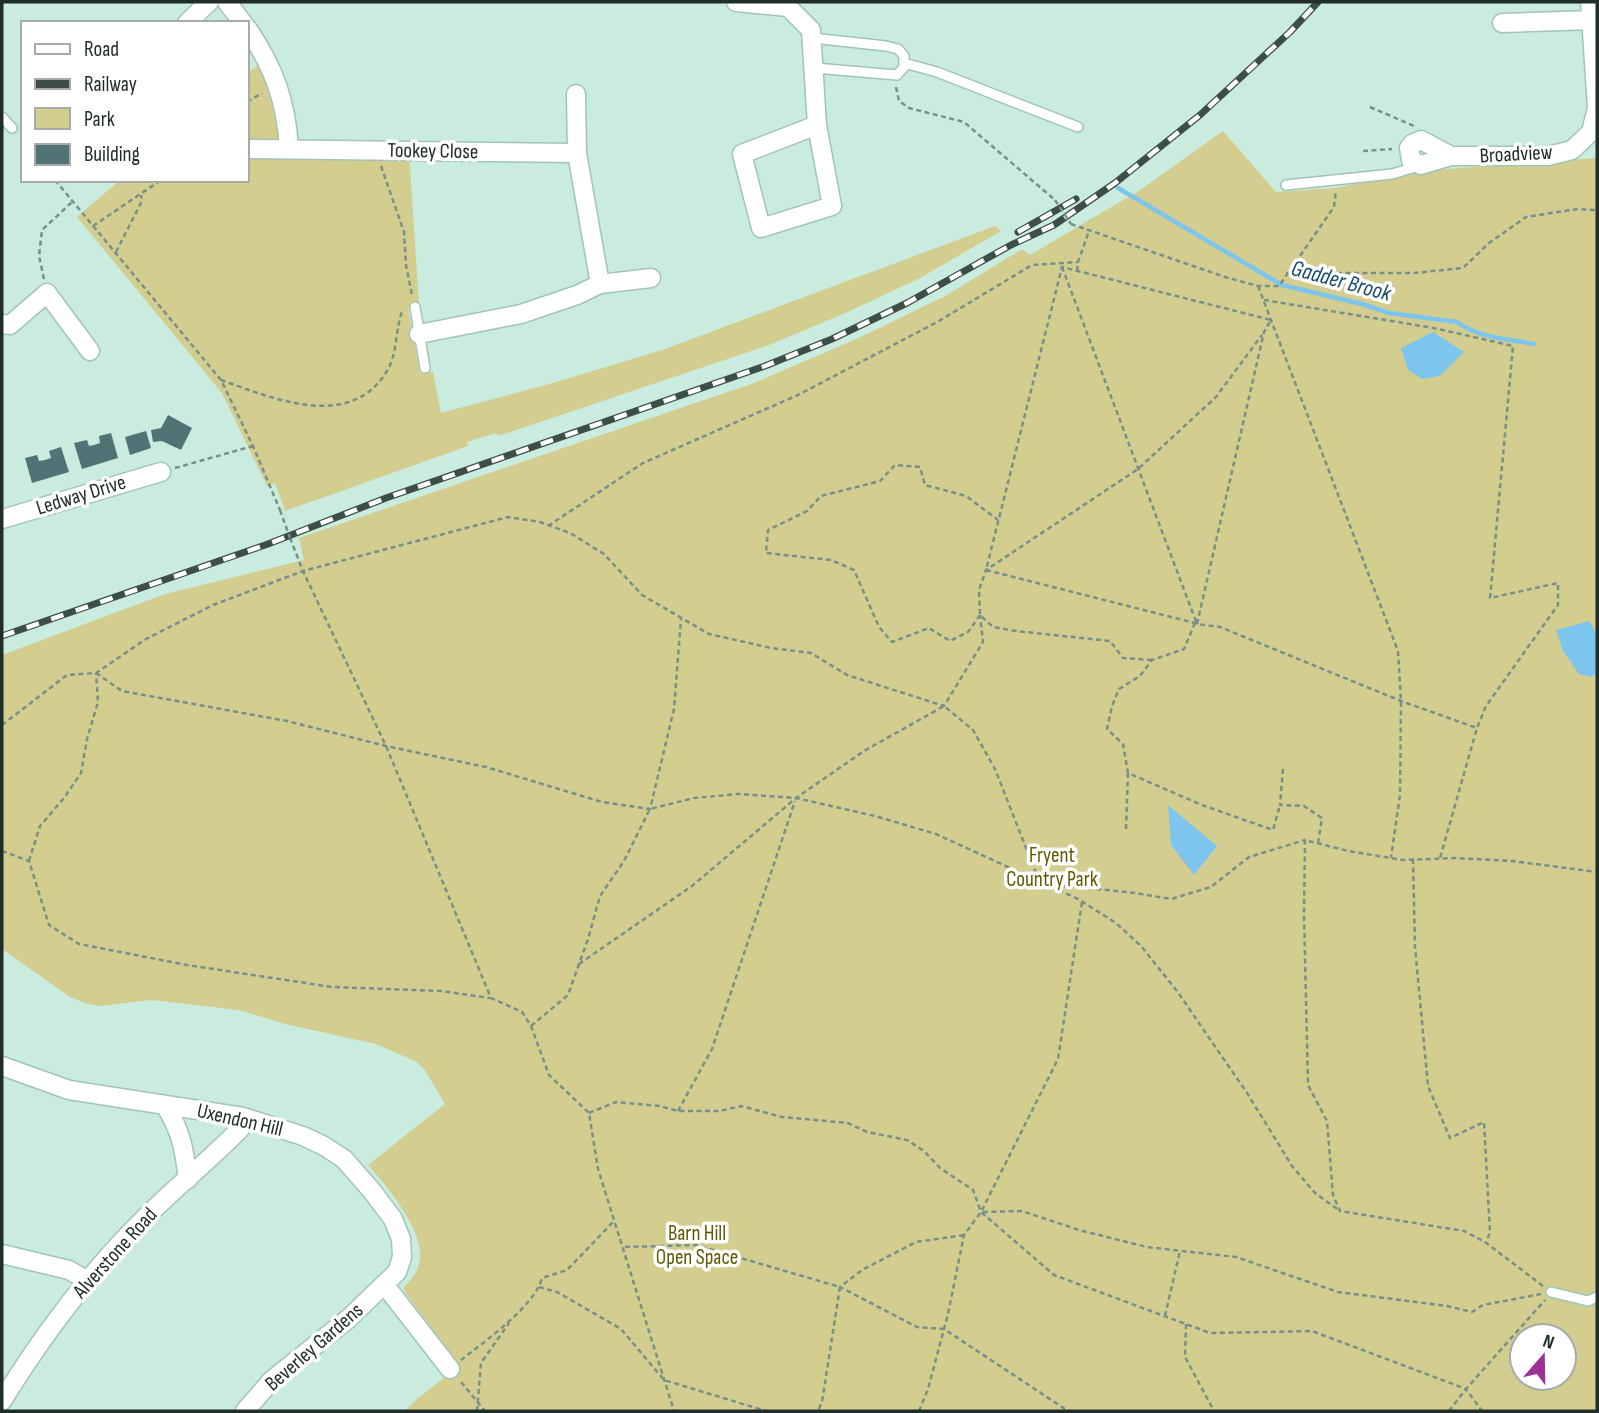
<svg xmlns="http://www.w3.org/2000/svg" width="1599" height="1413" font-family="'Sofia Sans Condensed',sans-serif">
<rect width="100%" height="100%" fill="#c9ecde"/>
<path fill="#d3cd90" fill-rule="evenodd" d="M266 60 289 148 409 151 419 305 408 308 420 373 433 372 441 413 553 383 665 349 995 226 1001 231 920 278 848 312 769 345 498 436 496 433 467 442 468 446 285 511 275 483 267 486 222 393 77 217 120 180H247V73Z
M1223 131 1276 192 1335 188 1418 171 1597 158V1411H405L417 1399 459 1366 404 1291V1287C410 1280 417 1274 419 1264 428 1235 387 1186 368 1165L445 1104 425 1070 417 1062 376 1044 285 1024 239 1010 151 1000 101 1006 88 1004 70 997 2 949V655L165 594 304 560 299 538 754 383 863 336 947 295 1022 249 1030 255 1140 190ZM1522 1336H1564V1378H1522Z"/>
<path fill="#7dc5ec" d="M1433 332 1464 352 1440 376 1422 379 1408 370 1401 348Z
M1589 621 1597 634V673L1591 677 1579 674 1563 651 1556 630Z
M1168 805 1217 846 1194 875 1171 845Z"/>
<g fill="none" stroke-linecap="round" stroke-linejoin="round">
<path stroke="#7dc5ec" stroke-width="4.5" d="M1118 188 1282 285 1362 304 1389 313 1457 322C1478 338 1509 339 1534 344"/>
</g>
<path fill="#507476" d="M168 415 192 428 181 450 162 441 153 442 151 430 161 428Z
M146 431 151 448 130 455 125 437Z
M111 433 118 458 82 469 74 443 87 440 89 446 94 445 100 443 99 436Z
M61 447 69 472 32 483 25 458 37 455 39 461 45 460 51 458 49 451Z"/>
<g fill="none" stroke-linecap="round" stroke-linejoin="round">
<g stroke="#a2c4b6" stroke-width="12">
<path id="service" d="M812 38 886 46 898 49 904 56V67L897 75 815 68
M904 63 937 72 1078 127
M2 117 12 128
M1286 185 1392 174 1419 166
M415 307 425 368
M1551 1292 1588 1301 1597 1297"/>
</g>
<g stroke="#a2c4b6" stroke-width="21">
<path id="minor" d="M227 2 243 23
M736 2 788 7 811 30 817 125 832 206 761 228 742 154 817 125
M187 23 209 2
M1502 23 1592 20
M247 28C274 67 286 101 289 148
M576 94 577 153 600 284
M247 149 577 153
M1451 156 1421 140 1412 144 1409 148 1411 160 1421 165 1451 156H1548L1572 150 1591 132 1597 108 1590 2
M2 324 10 325 47 293 90 351
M419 334 521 314 577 295 600 284 651 278
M2 519 161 472
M2 1066 69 1090 243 1117 303 1136 324 1146 344 1159 372 1191 393 1219 401 1239 402 1257 397 1272 348 1319 272 1380 245 1411
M165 1105C181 1131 184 1148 188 1179
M2 1254 69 1270 88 1281
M384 1284 450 1369
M2 1401C44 1333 92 1269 150 1213 179 1184 211 1159 240 1129L243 1117"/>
</g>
<path stroke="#789187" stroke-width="2.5" stroke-dasharray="5 3.5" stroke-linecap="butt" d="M896 87 899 101 909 108 964 122 1055 200
M247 102 262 93
M1370 107 1414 126
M1363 151 1392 149
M381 166 404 232 406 265 412 295
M55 180 221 380 253 446 280 510
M1071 224 1225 277 1258 286H1279L1334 207 1336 190
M93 226 161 180
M116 252 142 201 141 195
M1062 267 1197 624
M1077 271 1078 262 1089 231
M1286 273H1414L1463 268 1489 243 1526 217 1577 209 1597 210
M44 279 39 256 42 230 72 202
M1258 286 1398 651 1401 701 1400 795 1391 858
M1264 300 1434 328 1513 346 1490 598 1558 583V605L1486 706 1477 728 1440 858
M221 380C272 398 350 432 387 371 398 353 395 328 403 309
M175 468 253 446
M548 526 643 463 798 395 939 321 1032 265 1078 262
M290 538 303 571 386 746 491 998 522 1012 531 1026 549 1075 589 1113 598 1169 674 1411
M980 615 968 632 950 641 929 628 892 642 879 627 854 570 831 560 766 553 768 530 807 511 821 496 880 481 895 465 920 467 925 485 966 496 998 520
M1195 623 1184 649 1152 660 1140 676 1119 689 1112 706 1107 729 1123 744 1128 773 1202 805 1273 830 1280 805
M1197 624 1264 332 1271 320 1062 267 986 570 1195 623 1197 624 1220 627 1401 701 1477 728
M1152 660 1123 658 1110 641 1016 631 993 627 980 615 979 590 986 570 1138 469 1216 397 1262 335
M96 673 122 691 287 721 386 746 486 767 602 802 650 809 674 709 681 619
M2 725 67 675 96 673 146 639 213 605 303 571 508 517 540 522 570 533 604 554 642 595 709 634 771 648 811 653 847 675 944 706 983 642 980 615
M1283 769 1280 805 1304 806 1322 818 1318 843
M1126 829 1128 773
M2 851 29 861 49 925 79 944 187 965 332 987 441 991 490 998
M1413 859 1415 947 1428 1086 1450 1138 1484 1122 1490 1233 1486 1241
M29 861 40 826 64 798 81 773 87 739 98 702 96 673
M1054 887 1069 886 1135 893 1171 899 1211 887 1249 857 1305 840
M579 964 692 886 796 798 864 751 944 706 973 730 995 769 1039 881
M531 1026 568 995 588 939 600 896 624 861 650 809 694 798 739 794 796 798 875 816 936 834 1078 899 1116 923 1141 946 1177 991 1247 1093 1292 1166 1315 1193 1340 1211
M678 1111 712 1049 795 801
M589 1113 616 1102 660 1106 678 1111H720L741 1106 782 1117 848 1123 867 1132 907 1140 924 1151 940 1168 973 1190 981 1212 1054 1275 1210 1333 1312 1331 1466 1389 1545 1300
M983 1212 1022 1211 1079 1230 1147 1247 1236 1257 1338 1292 1447 1306 1472 1312 1483 1305 1541 1294
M964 1235 916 1242 862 1270 840 1287 917 1327 944 1329 1068 1411
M625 1247 696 1245 840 1287 822 1402 818 1411
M1543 1286 1485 1242 1464 1231 1340 1211 1333 1195 1327 1121 1308 1085 1304 915 1305 840 1348 851 1403 860 1456 858 1512 861 1597 872
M539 1287 557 1292 621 1329 664 1380 766 1411
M1165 1316 1180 1251
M1186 1324 1185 1357 1214 1411
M461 1360C484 1342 535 1306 542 1278L567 1270 613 1222
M461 1382 485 1411
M477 1411 481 1363 509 1323
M919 1411 928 1389 948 1314 964 1235 981 1212 1058 1059 1082 902
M1449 1411 1466 1389 1482 1411"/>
<use href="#service" stroke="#fff" stroke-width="9"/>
<use href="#minor" stroke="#fff" stroke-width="18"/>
<g stroke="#3d4e47" stroke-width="7">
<path id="rail" d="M1018 232 1076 199
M2 636 268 544 386 498 765 366 832 339 907 303 1011 245 1054 225 1115 183 1200 115 1290 32 1318 2"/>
</g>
<use href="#rail" stroke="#fff" stroke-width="4.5" stroke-dasharray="13" stroke-linecap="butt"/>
<path stroke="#789187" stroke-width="2.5" stroke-dasharray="5 3.5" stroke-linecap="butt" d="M1055 200 1071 224
M280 510 290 538"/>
</g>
<g text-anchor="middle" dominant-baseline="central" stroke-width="7" stroke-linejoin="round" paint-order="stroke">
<g font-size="21" fill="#202d28" stroke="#fff">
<text transform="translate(433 151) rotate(1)">Tookey Close</text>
<text transform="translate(1516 154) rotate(-3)">Broadview</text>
<text transform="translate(81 495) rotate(-17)">Ledway Drive</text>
<text transform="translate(240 1120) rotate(13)">Uxendon Hill</text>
<text transform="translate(115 1253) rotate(-48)">Alverstone Road</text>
<text transform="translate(314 1347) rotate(-41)">Beverley Gardens</text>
</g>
<g font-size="21" fill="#615900" stroke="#fff">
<text x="1052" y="855">Fryent<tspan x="1052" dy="24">Country Park</tspan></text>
<text x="697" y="1233">Barn Hill<tspan x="697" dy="24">Open Space</tspan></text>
</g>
<g font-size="23" font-style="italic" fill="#154d68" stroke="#fff">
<text transform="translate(1341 281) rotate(15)">Gadder Brook</text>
</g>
</g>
<rect width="1599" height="1413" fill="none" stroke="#202d28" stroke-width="7"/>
<rect x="21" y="21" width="228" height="161" fill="#ffffff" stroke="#a6aba9" stroke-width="2"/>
<rect x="35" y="44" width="35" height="10" fill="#ffffff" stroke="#a6aba9" stroke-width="2"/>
<text x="84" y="56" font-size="21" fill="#202d28">Road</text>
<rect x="35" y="79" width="35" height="10" fill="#3d4e47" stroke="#a6aba9" stroke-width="2"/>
<text x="84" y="91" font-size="21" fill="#202d28">Railway</text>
<rect x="35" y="108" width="35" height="21" fill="#d3cd90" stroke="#a6aba9" stroke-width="2"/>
<text x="84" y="126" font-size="21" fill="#202d28">Park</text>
<rect x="35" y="144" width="35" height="21" fill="#507476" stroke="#a6aba9" stroke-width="2"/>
<text x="84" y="161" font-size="21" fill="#202d28">Building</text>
<g transform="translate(1543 1357) rotate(20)"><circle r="33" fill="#ffffff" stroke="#a6aba9" stroke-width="2"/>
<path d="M0-5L12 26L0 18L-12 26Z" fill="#9c3294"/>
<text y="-10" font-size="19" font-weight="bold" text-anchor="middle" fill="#202d28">N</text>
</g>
</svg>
